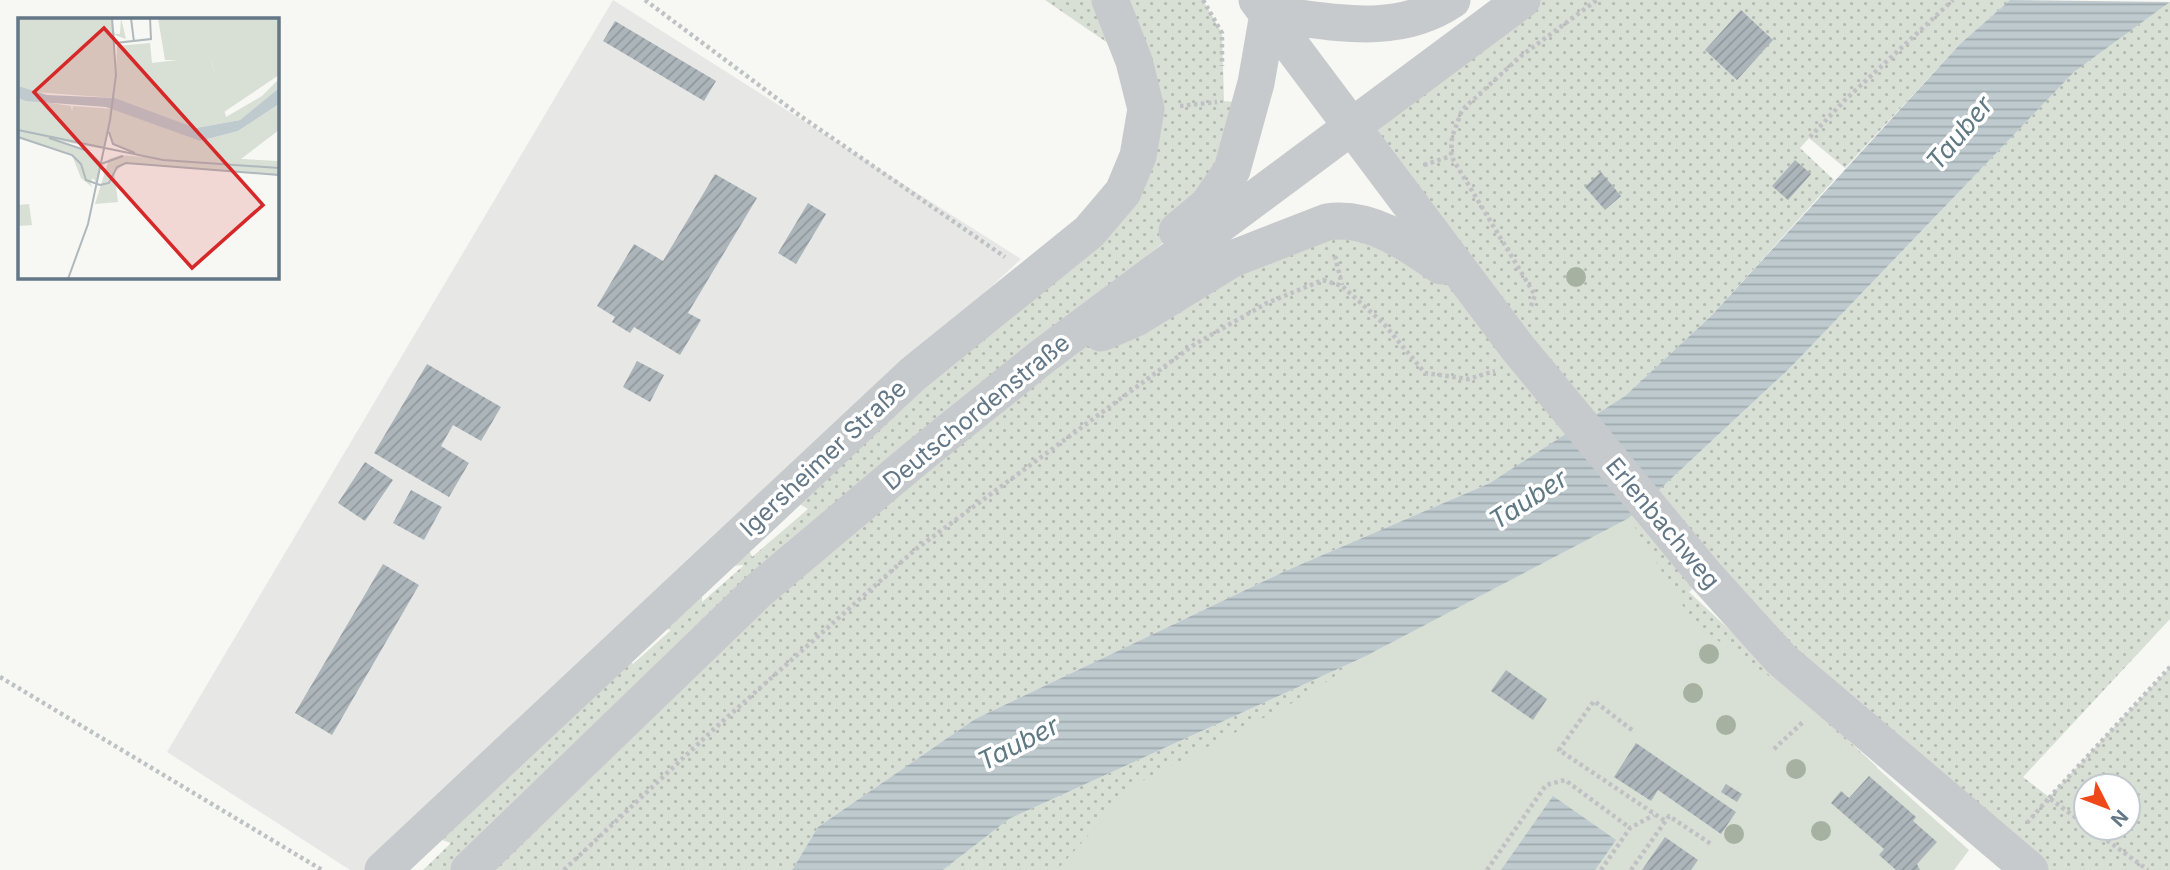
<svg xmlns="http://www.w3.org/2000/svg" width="2170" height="870" font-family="Inter,sans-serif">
<defs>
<pattern id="grass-dots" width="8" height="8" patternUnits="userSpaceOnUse" patternTransform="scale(1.75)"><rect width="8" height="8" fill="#d8dfd4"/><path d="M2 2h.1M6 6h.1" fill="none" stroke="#b3bab2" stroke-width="1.8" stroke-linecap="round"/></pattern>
<pattern id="water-rules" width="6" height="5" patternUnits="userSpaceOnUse" patternTransform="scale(1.75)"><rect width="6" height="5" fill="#bfcacf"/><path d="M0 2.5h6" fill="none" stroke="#9fa9ae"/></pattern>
<pattern id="building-hatch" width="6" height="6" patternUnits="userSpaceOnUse" patternTransform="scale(1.75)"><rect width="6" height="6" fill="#acb5ba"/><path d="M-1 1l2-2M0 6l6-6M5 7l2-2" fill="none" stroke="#90989d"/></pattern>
</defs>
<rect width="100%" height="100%" fill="#f7f7f3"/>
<path fill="#e7e8e6" d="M613 0 1021 259 369 870H350L167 752Z"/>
<path fill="url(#grass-dots)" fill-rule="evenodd" d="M1045 0H1203L1222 33 1224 101 1249 103 1208 205 1103 293 1327 222 1468 285 1349 126 1522 0H2010L1960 44 1845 168 1809 138 1800 148 1834 180 1712 315 1625 396 1561 440 1490 483 1283 572 975 719 818 827 792 870H423L451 843 442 840 410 870H383L1123 192 1134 61ZM796 502 808 509 752 557 748 547ZM743 565V566L702 602V589L732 566ZM661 628 671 630 633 664 628 658Z
M2170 2V619L2023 777 2049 797 2170 667V870H2030L1706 576 1689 592 1877 767 1820 870H943L1009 819 1364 657 1629 518 1790 368 2074 72ZM2086 786H2128V828H2086Z"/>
<path fill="#d8dfd4" d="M1629 518 1694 624 1792 692 1969 850 1954 870H1057L1134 785 1300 699 1364 657Z"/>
<path fill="url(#water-rules)" d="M2010 0 2170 2 2074 72 1790 368 1629 518 1364 657 1009 819 943 870H792L818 827 975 719 1283 572 1490 483 1625 396 1712 315 1960 44Z
M1553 796 1616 840 1595 870H1501Z"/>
<path fill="url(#building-hatch)" d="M1741 10 1773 40 1737 80 1705 50Z
M615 21 716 81 704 101 603 41Z
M1795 160 1811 174 1788 200 1772 186Z
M1601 172 1621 196 1605 210 1585 187Z
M715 174 757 198 688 313 701 320 680 355 634 327 630 333 612 322 615 317 597 306 634 244 663 261Z
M808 203 826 214 796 264 778 253Z
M637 361 664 375 650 402 623 387Z
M427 364 501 407 481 441 453 425 441 446 469 463 449 497 374 453Z
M365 462 393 480 365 521 338 503Z
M411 490 442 507 424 540 393 523Z
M383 564 419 585 332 735 295 713Z
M1506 670 1547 699 1533 720 1491 691Z
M1636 743 1736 812 1721 834 1658 790 1651 801 1614 777Z
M1869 776 1916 817 1913 821 1937 842 1917 864 1920 870H1896L1879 855 1884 849 1831 803 1841 791 1849 798Z
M1726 784 1742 794 1737 802 1721 792Z
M1665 837 1698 860 1691 870H1642Z"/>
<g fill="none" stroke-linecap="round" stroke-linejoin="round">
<path stroke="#bfc2c4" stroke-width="4.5" stroke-dasharray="3.5 3.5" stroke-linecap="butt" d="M645 0 799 115 1005 257
M1203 0 1222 33V66
M1180 106 1217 102
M1810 137 1845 100 1953 0
M1424 165 1451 156
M1335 256 1342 285
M1531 306 1535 295 1451 156 1452 137 1462 110 1521 56 1597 0
M0 677 322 870
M1632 730 1594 701 1559 750 1665 821
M1774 749 1804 721
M2049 798 2170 667
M2027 823 2049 798 2086 825
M2090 828 2148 870
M564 870 714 729 916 549 1195 344 1267 303 1323 280 1342 286 1383 323 1425 373 1468 379 1495 371
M1487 870 1546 785 1565 780 1630 828
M1601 870 1630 828 1654 815
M1631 870 1669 816 1711 844"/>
<path stroke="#c6cacd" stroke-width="37" d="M1257 0 1517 347 1706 576 1781 659 2030 870
M1268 14C1331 21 1396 38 1452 0
M1177 231 1208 205 1232 170 1256 83 1268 14
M1101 333 1136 318 1232 259 1327 222C1369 215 1409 244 1441 266
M383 870 913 374 1089 232 1123 192 1138 156 1146 109 1134 61 1110 0
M469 870 759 590 916 458 1043 356 1522 0"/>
</g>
<g fill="#a6b1a2">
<circle cx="1576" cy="277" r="10"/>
<circle cx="1709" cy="654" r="10"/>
<circle cx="1693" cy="693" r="10"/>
<circle cx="1726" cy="725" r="10"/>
<circle cx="1796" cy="769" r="10"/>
<circle cx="1821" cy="831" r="10"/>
<circle cx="1734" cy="834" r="10"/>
</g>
<g text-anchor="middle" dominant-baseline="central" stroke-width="7" stroke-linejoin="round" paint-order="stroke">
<g font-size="24" fill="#637786" stroke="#fff">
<text transform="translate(976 412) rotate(-39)">Deutschordenstraße</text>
<text transform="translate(823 458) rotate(-43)">Igersheimer Straße</text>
<text transform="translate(1663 523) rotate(50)">Erlenbachweg</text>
</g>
<g font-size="26" font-style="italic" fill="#5f7983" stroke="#fff">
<text transform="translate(1959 133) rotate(-50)">Tauber</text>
<text transform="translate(1528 499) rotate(-33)">Tauber</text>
<text transform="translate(1018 743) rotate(-27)">Tauber</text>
</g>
</g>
<g transform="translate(18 18)">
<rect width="261" height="261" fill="#f7f7f3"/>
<path d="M0 0H94L97 16H102L103 0 108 21 97 17V70L99 42 133 48 192 39 208 99 244 78 261 61V70L222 102 178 110 97 80 15 74 0 68ZM0 80 53 88 54 93 55 88 96 91 182 123 220 113 261 86V112L223 141 261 143V157L108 145 96 154 100 184 77 186 91 141 103 137 125 139 95 126 90 113 86 131 31 121 70 133 83 146 79 166 75 160 72 164 74 169 63 160 54 137 0 119ZM11 186 14 207 0 208V187Z" fill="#d8dfd4"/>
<path d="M140 0H261V57L203 96 193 38 201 95 181 101H155L97 80 99 28 132 25 134 45 160 42H147Z" fill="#d8dfd4"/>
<path d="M0 68 29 77 97 80 178 110 222 102 261 70V86L220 113 182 123 88 89 8 83 0 80Z" fill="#bfcacf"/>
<path fill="none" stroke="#afb8bd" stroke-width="2" d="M113 0 116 24M97 25 133 21 132 0M0 112 145 142 261 150M91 114 95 126 117 135M0 119 54 137 63 146 68 162 82 167 91 165 99 149 108 145 261 157M31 120 70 133 83 146M83 146 105 138M50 261 70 206 92 102 98 57 94 0"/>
<path fill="#d62828" fill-opacity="0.15" stroke="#d62828" stroke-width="3.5" d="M86 10 245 187 174 250 16 74Z"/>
<rect width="261" height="261" fill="none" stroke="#637786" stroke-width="3.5"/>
</g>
<g transform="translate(2107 807) rotate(132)"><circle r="33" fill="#ffffff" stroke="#c1c9cf" stroke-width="2"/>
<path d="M0-5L12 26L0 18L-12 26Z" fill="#ef491a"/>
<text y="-10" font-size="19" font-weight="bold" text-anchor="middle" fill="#637786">N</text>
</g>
</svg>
